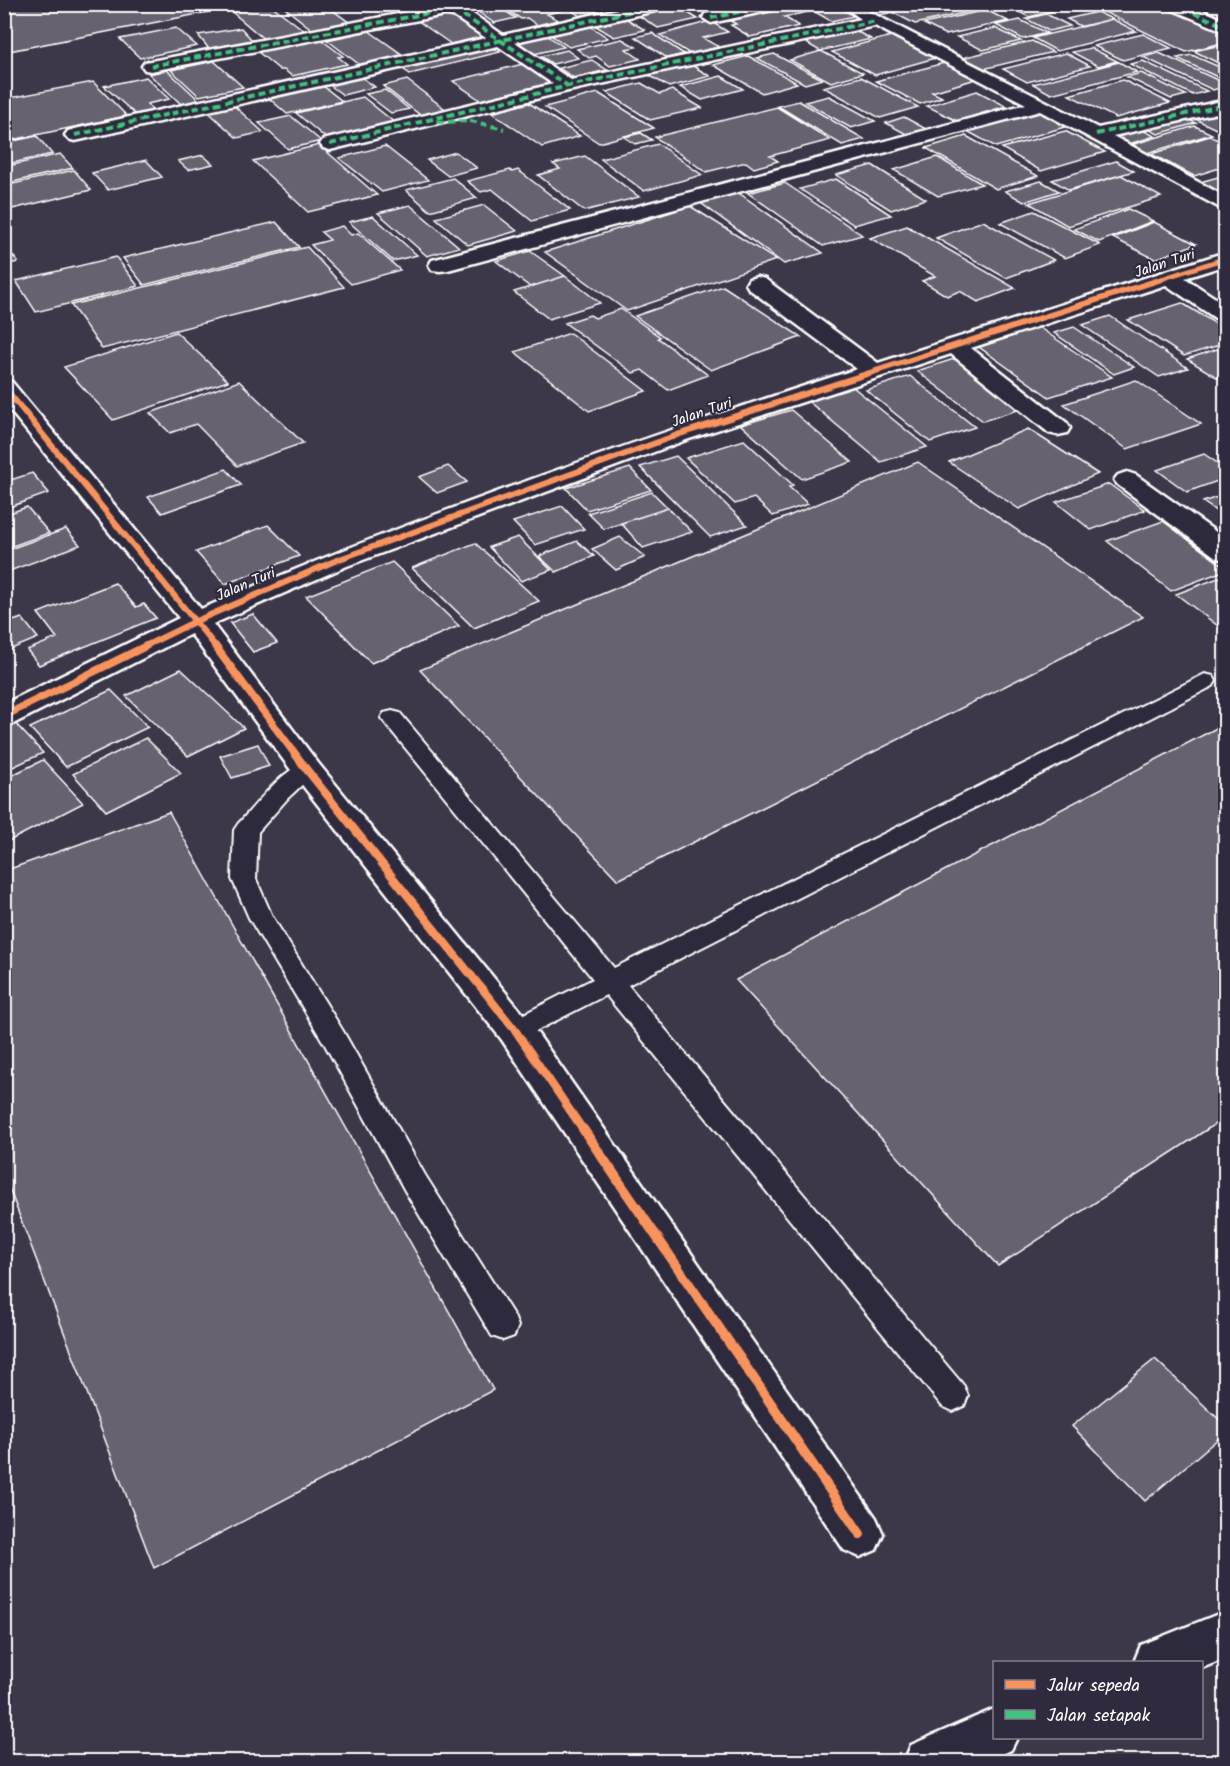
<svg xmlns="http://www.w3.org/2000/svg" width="1230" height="1766" font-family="Kalam,sans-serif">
<rect width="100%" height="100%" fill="#3c3749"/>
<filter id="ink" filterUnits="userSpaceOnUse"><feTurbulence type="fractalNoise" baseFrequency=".0167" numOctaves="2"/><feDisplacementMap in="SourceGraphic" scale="12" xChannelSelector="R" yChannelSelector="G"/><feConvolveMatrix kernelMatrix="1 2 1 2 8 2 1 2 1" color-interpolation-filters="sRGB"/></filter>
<g filter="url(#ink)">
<path fill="#666270" stroke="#fff" stroke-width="1.5" d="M16 4H200L208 12 4 52V7Z
M212 4H257L220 12Z
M280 4H324L350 23 314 31Z
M498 4H556L564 10 547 14 558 20 537 25 527 18 521 19Z
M562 4H588L600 12 580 16Z
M779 4H795L808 12 784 17 799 26 750 37 731 25 736 24 723 17Z
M801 4H833L854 16 831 21Z
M855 4H927L876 16Z
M927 4H979L986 8 915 24 892 12Z
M1064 4 1070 7 1029 17 1005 5Z
M1074 4H1113L1087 10Z
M1122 4H1165L1226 32V42L1186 52 1100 10Z
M271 5 305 31 265 40 232 12Z
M496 5 516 18 494 23 474 9Z
M675 5 698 19 658 28 636 14Z
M986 10 1008 21 946 35 924 24Z
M1097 12 1112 19 1082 27 1067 19Z
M452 14 485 36 451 44 418 21Z
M1046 14 1070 26 1049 31 1026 19Z
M627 19 645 30 614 37 596 26Z
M1112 19 1136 31 1057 51 1033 38Z
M1020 20 1047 33 1023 39 996 25Z
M710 21 728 32 703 38 719 47 690 54 660 35Z
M590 26 608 38 569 47 551 35Z
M176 28 197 46 140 58 120 39Z
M241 28 253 41 209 49 198 35Z
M995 28 1021 41 983 50 957 37Z
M854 30 871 39 820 51 803 41Z
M369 31 403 55 360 65 327 40Z
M652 33 684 54 667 58 635 37Z
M545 34 564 47 534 54 516 40Z
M1143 34 1171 48 1123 60 1094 46Z
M891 36 935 58 875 75 832 52Z
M319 38 343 56 338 57 347 64 292 76 284 70H280L258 52Z
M622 39 636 47 626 49 640 59 610 66 596 56 589 58 577 49Z
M1032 41 1053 52 983 69 962 58Z
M1221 45 1226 47V67L1194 51Z
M491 46 500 52 410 74 400 67Z
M1091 48 1117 61 1098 66 1072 52Z
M567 50 578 58 553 64 541 56Z
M821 51 863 73 831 82 790 60Z
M1066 53 1090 66 1027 82 1003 69Z
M1159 53 1226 84V86L1213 90 1143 57Z
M774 54 822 79 805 84 757 58Z
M1192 55 1226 70V81L1177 58Z
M748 56 797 83 762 93 713 65Z
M592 60 607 70 574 78 559 68Z
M214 61 243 87 199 96 171 70Z
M1143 61 1207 91 1193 95 1130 64Z
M1119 62 1137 72 1051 94 1033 84Z
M688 63 710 76 669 87 647 74Z
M944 63 976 79 932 92 942 97 920 104 876 81Z
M523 64 551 83 480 100 453 81Z
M167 70 199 100 181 104 149 74Z
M1141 73 1186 95 1171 99 1127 77Z
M357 74 375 87 343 95 324 81Z
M721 76 743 89 702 100 680 87Z
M146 77 169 99 147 104 154 111 136 115 104 86Z
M861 77 918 107 880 118 823 87Z
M407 80 449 112 424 118 383 86Z
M1123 80 1170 103 1116 118 1069 95Z
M93 82 127 116 12 140 4 131V99Z
M318 82 342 101 287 114 264 94Z
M641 83 660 94 672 90 702 108 650 120 606 92Z
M385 90 409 109 391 113 366 94Z
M977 91 1006 106 957 121 927 106Z
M598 93 654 128 599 143 545 107Z
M829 96 875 121 851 128 805 102Z
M363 97 395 123 328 140 296 113Z
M799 101 864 139 842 145 778 106Z
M231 103 263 132 237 138 205 109Z
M529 103 580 136 542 147 492 113Z
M777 107 830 140 770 156 778 161 754 168 746 162 706 172 655 137Z
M1039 111 1068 126 996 147 967 131Z
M1213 112 1226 118V127L1216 129 1193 118Z
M291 116 321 141 288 149 259 123Z
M904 117 926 129 908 135 886 123Z
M1183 117 1196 123 1158 134 1146 128Z
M1195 126 1212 134 1147 153 1131 145Z
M1138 128 1155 136 1129 144 1112 135Z
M1065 131 1105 152 1041 171 1002 148Z
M641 133 652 140 635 144 624 137Z
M37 136 52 154 4 165V143Z
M966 136 1038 176 996 189 926 148Z
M1210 136 1226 144V166L1194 176 1151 154Z
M658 144 702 175 644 191 601 159Z
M319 145 377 195 308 212 253 161Z
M385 146 428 180 382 192 339 158Z
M456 152 477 168 448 176 427 160Z
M60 154 73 168 4 184V167Z
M203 155 213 164 188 170 178 161Z
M585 156 639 197 584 211 538 175 560 169 553 164Z
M937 157 982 184 938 196 894 170Z
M146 160 162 177 108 190 92 173Z
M1116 161 1134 171 1069 190 1052 180Z
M872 165 926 199 891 210 836 175Z
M74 170 91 190 4 211V186Z
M510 170 512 172 518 170 570 210 532 221 492 189 481 192 467 181Z
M1121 175 1161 197 1068 226 1029 203Z
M1218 177 1226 181V193L1222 194 1200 182Z
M453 178 477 198 430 211 406 190Z
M836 179 891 215 854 225 800 189Z
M1041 181 1059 191 1024 202 1005 191Z
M785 183 862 235 823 246 748 193Z
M736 191 823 253 784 264 698 201Z
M410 205 459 247 427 256 378 213Z
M484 205 517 231 468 245 436 218Z
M690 206 776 260 627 311 545 252Z
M1128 209 1153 221 1099 242 1074 229Z
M1034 211 1100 245 1065 258 1000 223Z
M373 216 417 255 393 261 349 222Z
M983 221 1054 260 1006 278 936 238Z
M276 222 299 247 144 285 123 258Z
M1154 222 1196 244 1155 259 1113 238Z
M342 226 351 235 358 233 400 270 351 284 311 245 330 240 321 232Z
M907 226 1015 288 978 302 960 291 947 296 922 281 935 276 870 238Z
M4 245 18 262 4 265Z
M307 247 344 287 102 349 71 305Z
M530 251 565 276 530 287 496 261Z
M116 257 138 286 36 312 16 281Z
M565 276 600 303 549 319 514 292Z
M723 286 801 337 711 370 635 316Z
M1182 303 1226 330V343L1184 356 1128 320Z
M621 309 660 337 658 338 708 375 668 390 642 370 633 373 565 323 590 315 595 318Z
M1110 316 1188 368 1159 377 1082 325Z
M1037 326 1112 377 1049 397 976 345Z
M1074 327 1134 367 1114 374 1054 333Z
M176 332 228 381 113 420 64 367Z
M570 333 646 391 589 411 515 352Z
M1226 346V376L1218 378 1187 359Z
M957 358 1024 408 983 421 917 371Z
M910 376 975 427 930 442 866 390Z
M1136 380 1201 424 1127 449 1064 404Z
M239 381 303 443 237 466 196 424 170 433 150 413Z
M853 387 927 447 881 462 808 401Z
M791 410 852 462 802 479 741 425Z
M1028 429 1098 474 1019 509 949 462Z
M744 440 793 485 789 487 808 504 773 516 754 498 735 504 686 458Z
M1204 454 1226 469V478L1187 492 1157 470Z
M676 456 747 525 710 537 640 467Z
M918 462 1143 617 618 880 420 670Z
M448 466 467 482 437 493 419 477Z
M630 468 651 490 587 510 566 488Z
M226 469 241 485 162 513 148 497Z
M32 473 49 493 4 509V482Z
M1109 484 1145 510 1091 530 1056 502Z
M652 492 668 508 604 529 588 513Z
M1226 494V518L1203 502Z
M562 506 584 529 535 545 513 522Z
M27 507 49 533 4 549V515Z
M668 508 692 532 643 548 621 523Z
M1163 521 1226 568V570L1171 591 1107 541Z
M268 525 299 556 225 584 196 552Z
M66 529 80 545 4 573V551Z
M518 537 551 570 521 581 489 547Z
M620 537 645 557 616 570 592 549Z
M577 541 594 556 556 572 539 556Z
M475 543 539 601 474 628 412 568Z
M392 562 459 626 371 663 306 596Z
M1226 575V632L1176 594Z
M115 583 136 607 144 604 156 618 39 665 27 650 57 638 38 613Z
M253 614 277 643 253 652 230 623Z
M22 618 38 638 4 652V624Z
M181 669 244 728 188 756 126 696Z
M111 690 148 727 66 767 30 728Z
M15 723 43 753 4 771V728Z
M1226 723V1117L998 1266 736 980Z
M146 738 181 773 106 811 73 774Z
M258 744 269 766 232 778 220 756Z
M43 760 83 803 5 843 4 779Z
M169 812 493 1390 154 1568 4 1175V871Z
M1155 1359 1226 1426V1432L1145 1501 1072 1426Z"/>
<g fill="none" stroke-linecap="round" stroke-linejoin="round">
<g stroke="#fff" stroke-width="4">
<path id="lane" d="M1205 674 1213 676 1216 681 1213 686 628 985 964 1386 968 1396 964 1406 953 1411 942 1406 606 995 524 1037 515 1040 506 1037 502 1030 506 1023 593 979 381 718 384 713 392 711 400 713 614 968Z
M307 762 315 765 318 770 288 798 258 832 256 879 272 916 343 1031 425 1175 514 1316 518 1326 514 1336 503 1340 492 1336 405 1191 325 1045 249 918 232 879 234 830 238 824C256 805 281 770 307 762Z"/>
</g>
<g stroke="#fff" stroke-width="5">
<path id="street" d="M640 4 668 5 660 10 515 42 571 80 861 19 850 11 858 6 1098 128 1226 100V111L1113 136 1226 197V211L1040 111 448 270 440 271 432 270 429 265 432 260 1026 104 875 26 568 91 330 150 323 148 320 144 323 140 553 84 498 46 75 141 68 139 65 135 68 131 75 129 486 38 453 16 445 15 151 71 145 70 142 66 145 62 151 61 445 5 463 7 503 35Z
M750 4H784L782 8 711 23 703 18 705 14Z
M1166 4H1189L1226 21V32L1168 8Z
M1226 252V265L1185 278 1226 305V322L1218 320 1166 285 971 348 1067 423 1070 428 1067 433 1058 435 1049 433 951 354 689 439 347 566 213 624 318 763 528 1020 876 1518 883 1534 876 1550 860 1557 844 1550 502 1040 296 777 191 634 15 723 4 726V704L179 618 4 403V380L12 382 201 609C415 517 635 440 857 369L749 289 746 284 749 279 757 277 765 279 878 363Z
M1127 472 1136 475 1226 539V560L1217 558 1118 485 1114 480 1118 475Z"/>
</g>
<g stroke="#fff" stroke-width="5">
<path id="highway" d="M1226 1611V1658L1202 1668V1662H1134L1141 1645Z
M994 1709V1738H1017L1011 1750 986 1762H904L911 1745Z"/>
</g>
<use href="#lane" fill="#2f2a3d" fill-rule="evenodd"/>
<use href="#street" fill="#2f2a3d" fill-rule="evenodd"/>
<use href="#highway" fill="#2f2a3d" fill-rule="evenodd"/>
<path stroke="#40c37c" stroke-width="4" stroke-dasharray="7 4" stroke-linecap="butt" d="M1174 4 1226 27
M711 18 776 4
M151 66 445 10 457 11 568 86
M437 122 471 121 504 129
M1096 134 1226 105
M75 135 660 5
M330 144 568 86 876 21"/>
<g stroke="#2f2a3d" stroke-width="7">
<path id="cycleway-far3" d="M1158 280 1226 258"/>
</g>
<g stroke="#2f2a3d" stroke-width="9">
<path id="cycleway-far2" d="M4 387 216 647
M143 647 196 621 337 560 680 434 1162 279"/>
</g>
<g stroke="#2f2a3d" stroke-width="11">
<path id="cycleway-far1" d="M215 646 307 770 515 1030 584 1131
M4 716 146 646"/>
</g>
<g stroke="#2f2a3d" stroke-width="14">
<path id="cycleway" d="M583 1129 860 1534"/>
</g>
<use href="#cycleway-far3" stroke="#f8935d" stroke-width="4.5"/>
<use href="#cycleway-far2" stroke="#f8935d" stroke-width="6"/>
<use href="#cycleway-far1" stroke="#f8935d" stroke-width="8"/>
<use href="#cycleway" stroke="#f8935d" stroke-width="10"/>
</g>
</g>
<g text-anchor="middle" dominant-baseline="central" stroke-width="4.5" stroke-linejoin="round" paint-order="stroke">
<g font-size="15" fill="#fff" stroke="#2f2a3d">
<text transform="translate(1165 264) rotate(-18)">Jalan Turi</text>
<text transform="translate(702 413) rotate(-19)">Jalan Turi</text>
<text transform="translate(246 585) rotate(-23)">Jalan Turi</text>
</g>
</g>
<rect width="1230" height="1766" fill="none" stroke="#2f2a3d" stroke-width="24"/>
<rect x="12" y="12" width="1206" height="1742" fill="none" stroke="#fff" stroke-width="2" filter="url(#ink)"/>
<rect x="993" y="1661" width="210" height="78" fill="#2f2a3d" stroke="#827f8b" stroke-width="1.5"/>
<rect x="1005" y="1680" width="30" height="9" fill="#f8935d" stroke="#827f8b" stroke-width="1.5"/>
<text x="1047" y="1691" font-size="18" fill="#ffffff">Jalur sepeda</text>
<rect x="1005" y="1710" width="30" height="9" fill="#40c37c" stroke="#827f8b" stroke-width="1.5"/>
<text x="1047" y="1721" font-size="18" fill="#ffffff">Jalan setapak</text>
</svg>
